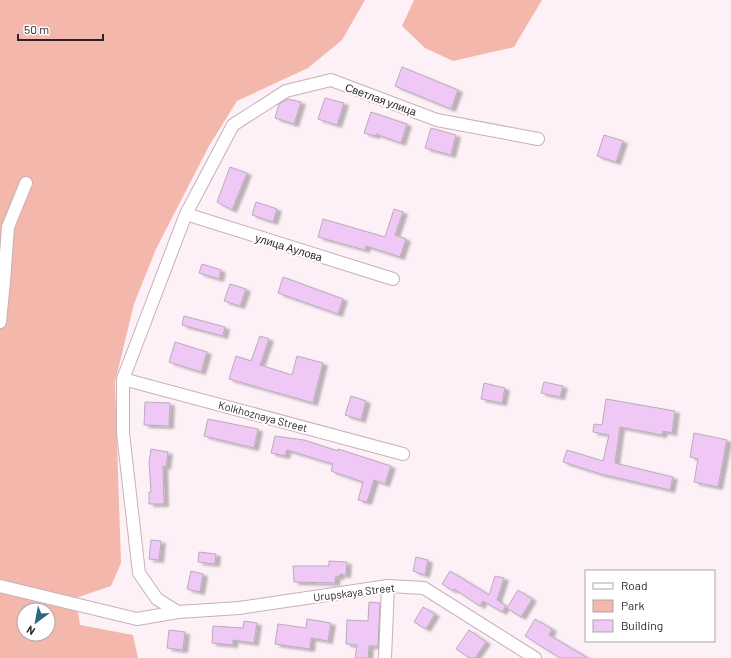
<svg xmlns="http://www.w3.org/2000/svg" width="731" height="658" font-family="Barlow,sans-serif">
<defs>
<filter id="shadow"><feDropShadow dx="4.5" dy="2.5" stdDeviation="1" flood-color="#0004"/></filter>
</defs>
<rect width="100%" height="100%" fill="#fef0f7"/>
<path fill="#f4b7ac" fill-rule="evenodd" d="M0 0H365L342 40 308 68 237 101 209 146 156 249 134 304 115 382 121 563 111 586 76 598 80 625 133 635 138 658H0ZM24 610H48V634H24Z
M414 0H542L514 47 453 61 425 48 402 26Z"/>
<path fill="#efc8f5" stroke="#baabbd" filter="url(#shadow)" d="M402 67 458 90 451 109 395 86Z
M325 98 344 103 337 125 318 119Z
M288 99 301 102 294 124 275 118 279 104Z
M371 112 407 124 401 143 376 134 375 136 364 133Z
M431 128 456 135 451 155 425 148Z
M604 135 623 141 616 162 597 156Z
M230 167 247 173 232 210 217 202Z
M256 202 277 209 273 222 252 215Z
M394 209 403 212 395 235 406 239 400 257 366 246 365 250 318 237 323 219 385 237Z
M202 264 221 270 219 279 199 273Z
M283 277 343 299 338 314 278 293Z
M230 284 246 289 240 306 224 301Z
M184 316 225 327 223 336 182 325Z
M260 336 269 339 260 365 292 375 297 356 323 363 313 403 229 379 236 356 251 361Z
M175 342 207 352 201 372 169 362Z
M544 382 563 386 560 397 541 393Z
M484 383 505 388 502 403 481 399Z
M351 396 366 401 361 420 345 415Z
M606 399 675 411 672 433 663 431 662 435 620 427 615 463 673 477 670 490 601 474 563 462 567 450 603 461 609 435 593 432 594 424 602 425Z
M145 402 170 403 169 426 144 425Z
M208 419 258 429 254 448 204 436Z
M694 433 727 440 718 487 694 482 698 459 690 457Z
M275 436 304 440 338 451V449L391 466 385 484 374 480 367 502 358 500 363 482 331 471 333 464 287 450 285 456 271 453Z
M151 449 168 452 166 467 163 466 164 504H149V492H151L149 463Z
M151 540 161 541 159 560 149 559Z
M199 552 216 554 215 564 198 562Z
M416 557 428 560 425 575 413 571Z
M329 561 347 562 346 575 340 574 339 577 336 576 335 583 294 582 293 566H329Z
M191 571 203 574 200 592 187 589Z
M450 571 489 595 495 576 504 578 497 600 506 606 502 612 483 601 480 606 454 589 453 591 442 584Z
M518 590 532 599 521 617 507 608Z
M369 602 380 603 378 646H369L368 658H355L357 645 346 644 347 620 368 621Z
M423 607 435 614 426 629 414 622Z
M307 619 331 623 328 641 311 638 310 649 275 644 278 624 306 628Z
M535 619 552 629 549 635 588 658H560L525 636Z
M244 621 257 623 254 643 233 640V645L212 643 213 626 243 628Z
M169 630 185 632 183 650 167 648Z
M469 630 486 642 475 658H470L456 649Z"/>
<g fill="none" stroke-linecap="round" stroke-linejoin="round">
<g stroke="#c6b0bc" stroke-width="14">
<path id="minor" d="M186 214 393 279
M0 277 4 281 0 322
M4 281 8 227 26 183
M123 379 403 454
M0 586 137 619 178 612 239 608 388 586 424 588 535 658
M178 612 157 599 139 573 123 433V379L186 214 233 125 286 91 331 80 437 120 538 139
M385 658 388 586"/>
</g>
<use href="#minor" stroke="#fff" stroke-width="12"/>
</g>
<g text-anchor="middle" dominant-baseline="central" stroke-width="4" stroke-linejoin="round" paint-order="stroke">
<g font-size="11" fill="#2d2429" stroke="#fff">
<text transform="translate(381 99) rotate(20)">Светлая улица</text>
<text transform="translate(289 247) rotate(17)">улица Аулова</text>
<text transform="translate(263 416) rotate(15)">Kolkhoznaya Street</text>
<text transform="translate(354 592) rotate(-7)">Urupskaya Street</text>
</g>
</g>
<rect x="585" y="570" width="130" height="72" fill="#ffffff" stroke="#aba7a9"/>
<rect x="593" y="583" width="20" height="6" fill="#ffffff" stroke="#aba7a9"/>
<text x="621" y="590" font-size="12" fill="#2d2429">Road</text>
<rect x="593" y="600" width="20" height="12" fill="#f4b7ac" stroke="#aba7a9"/>
<text x="621" y="610" font-size="12" fill="#2d2429">Park</text>
<rect x="593" y="620" width="20" height="12" fill="#efc8f5" stroke="#aba7a9"/>
<text x="621" y="630" font-size="12" fill="#2d2429">Building</text>
<g transform="translate(36 622) rotate(212)"><circle r="19" fill="#ffffff" stroke="#aba7a9"/>
<path d="M0-3L7 15L0 10L-7 15Z" fill="#2d657f"/>
<text y="-6" font-size="11" font-weight="bold" text-anchor="middle" fill="#2d2429">N</text>
</g>
<path d="M18 34v6h85v-6" fill="none" stroke="#2d2429" stroke-width="2"/>
<text x="24" y="34" font-size="12" fill="#2d2429" stroke="#ffffff" stroke-width="3" paint-order="stroke">50 m</text>
</svg>
